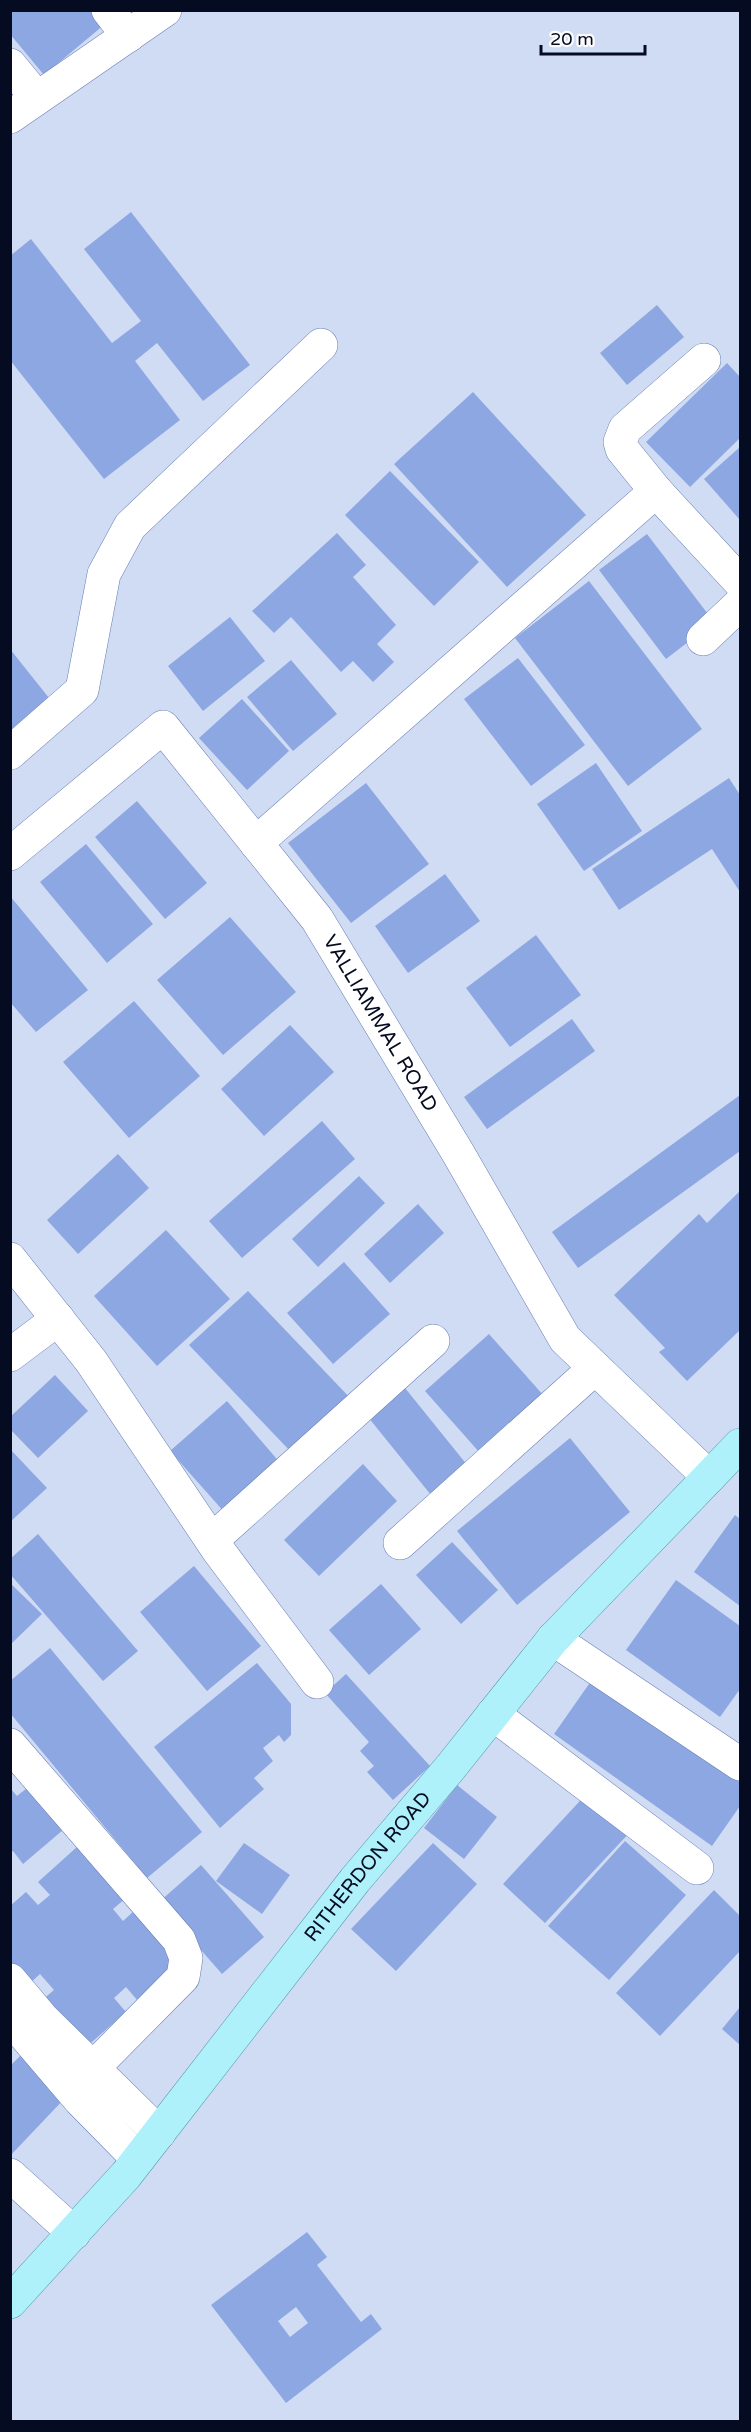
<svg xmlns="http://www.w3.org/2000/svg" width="751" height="2432" font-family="'Varela Round',sans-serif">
<rect width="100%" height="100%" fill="#d0dcf4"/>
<path fill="#8da7e2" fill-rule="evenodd" d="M10 10H94L105 24 44 75 10 34Z
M131 212 250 365 203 401 157 343 135 361 180 420 104 479 10 360V256L31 239 112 343 141 321 84 249Z
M657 305 684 337 627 385 600 353Z
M727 363 740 377V438L690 487 646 442Z
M473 392 586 515 507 587 394 464Z
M740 447V520L704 479Z
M390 471 479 562 434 606 345 515Z
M337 533 366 565 353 577 396 625 377 644 394 662 373 682 353 661 341 672 291 617 274 633 252 611Z
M647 534 714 622 666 659 599 570Z
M589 581 702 729 628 786 515 638Z
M230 617 265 661 203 711 168 666Z
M10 649 53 703 10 737Z
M518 658 585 745 531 786 464 699Z
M291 660 337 714 293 751 247 697Z
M242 699 289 751 247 790 199 738Z
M596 763 642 831 584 871 537 804Z
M729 778 740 795V892L712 849 619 910 592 869Z
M366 783 429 864 351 923 288 843Z
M137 801 207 883 165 919 95 837Z
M86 844 153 924 107 963 40 882Z
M445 874 480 921 408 973 375 926Z
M10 896 88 990 36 1032 10 1002Z
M230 917 296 992 223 1055 157 980Z
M536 935 581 995 510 1047 466 988Z
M134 1001 200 1076 129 1138 63 1062Z
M572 1019 595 1051 487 1129 464 1097Z
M290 1025 334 1072 264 1136 221 1089Z
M740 1095V1151L578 1268 552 1232Z
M322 1121 355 1159 242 1258 209 1221Z
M118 1154 149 1188 78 1254 47 1220Z
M359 1176 385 1203 318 1267 292 1239Z
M740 1191V1330L687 1381 659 1352 665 1348 614 1295 699 1214 707 1223Z
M418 1204 444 1233 390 1283 364 1254Z
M166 1230 230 1299 157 1366 94 1296Z
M344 1262 390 1314 333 1364 287 1313Z
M248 1291 353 1401 292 1453 189 1345Z
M489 1334 544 1396 480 1453 425 1391Z
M55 1375 88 1411 38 1458 10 1429V1417Z
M405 1388 472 1471 435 1500 368 1417Z
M227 1401 282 1465 226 1514 170 1451Z
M570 1438 630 1512 517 1605 457 1531Z
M10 1449 47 1488 10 1522Z
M363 1464 397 1501 319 1576 284 1540Z
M735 1515 740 1519V1606L694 1572Z
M38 1534 138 1651 103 1681 10 1574V1559Z
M452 1542 498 1590 461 1624 416 1575Z
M194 1566 261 1646 207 1691 140 1612Z
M676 1580 740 1626V1689L720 1717 626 1650Z
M10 1583 42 1614 10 1645Z
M381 1584 421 1629 369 1675 329 1630Z
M50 1648 202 1832 147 1878 10 1713V1681Z
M257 1663 291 1704V1735L284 1742 279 1735 263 1748 273 1761 254 1778 264 1789 220 1828 154 1747Z
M346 1674 430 1766 393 1800 367 1772 374 1766 360 1751 369 1742 325 1693Z
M596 1674 740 1776V1806L712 1846 554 1734Z
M457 1785 497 1817 464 1859 424 1828Z
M10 1788 17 1796 27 1788 63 1830 23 1864 13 1851 10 1853Z
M590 1790 632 1830 545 1923 503 1884Z
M625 1841 686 1895 609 1980 548 1926Z
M244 1843 290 1875 262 1914 216 1881Z
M433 1843 477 1884 396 1971 351 1929Z
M78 1846 126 1898 113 1909 123 1921 135 1910 182 1962 138 2001 126 1987 114 1998 126 2012 84 2049 41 2001 54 1990 40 1974 27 1986 10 1967V1906L26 1892 38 1905 50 1895 38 1882Z
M201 1865 264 1937 222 1974 159 1902Z
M714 1890 740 1916V1951L660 2036 616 1993Z
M740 2007V2045L722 2029Z
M22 2054 66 2097 10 2156V2066Z
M307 2232 327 2257 317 2265 361 2322 371 2314 382 2329 286 2403 211 2305ZM296 2307 308 2323 290 2337 278 2321Z"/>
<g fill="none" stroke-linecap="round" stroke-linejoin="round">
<g stroke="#677eb6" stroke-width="34">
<g id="minor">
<path d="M108 10 128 36"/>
<path d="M10 65 37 98"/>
<path d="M10 117 165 10"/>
<path d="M704 360 625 429 620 442 622 449 656 491 740 582"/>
<path d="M703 639 740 604"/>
<path d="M10 753 82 690 104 574 130 526 321 345"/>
<path d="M256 843 656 491"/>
<path id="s1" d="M10 854 163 727 317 919 458 1153 565 1339 709 1477"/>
<path d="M10 1259 91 1361 218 1550 317 1682"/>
<path d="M10 1355 58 1319"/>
<path d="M212 1540 433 1341"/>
<path d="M400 1543 595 1368"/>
<path d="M553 1639 740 1764"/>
<path d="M493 1714 697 1868"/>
<path d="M10 1745 179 1940 186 1958 183 1977 93 2068"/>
<path d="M10 1980 42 2018 159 2133"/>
<path d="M10 2018 80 2100 138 2159"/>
<path d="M10 2175 74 2233"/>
</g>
</g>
<g stroke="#509bac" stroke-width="34">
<g id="major">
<path id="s2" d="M10 2302 126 2175 355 1880 450 1768 553 1639 740 1445"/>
</g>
</g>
<use href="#minor" stroke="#fff" stroke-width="33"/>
<use href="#major" stroke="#aff1fa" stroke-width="33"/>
</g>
<g text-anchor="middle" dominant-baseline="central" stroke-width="4.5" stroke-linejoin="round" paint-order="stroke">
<g font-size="20" fill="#050b20" stroke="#fcfcfc">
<text stroke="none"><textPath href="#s1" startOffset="567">VALLIAMMAL ROAD</textPath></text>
<text stroke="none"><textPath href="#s2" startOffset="564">RITHERDON ROAD</textPath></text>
</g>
</g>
<rect width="751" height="2432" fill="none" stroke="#050b20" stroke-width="24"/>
<path d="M541 45v9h104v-9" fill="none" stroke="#050b20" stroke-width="3"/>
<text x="550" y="45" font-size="18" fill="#050b20" stroke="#fcfcfc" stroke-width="4.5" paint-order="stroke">20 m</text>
</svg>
